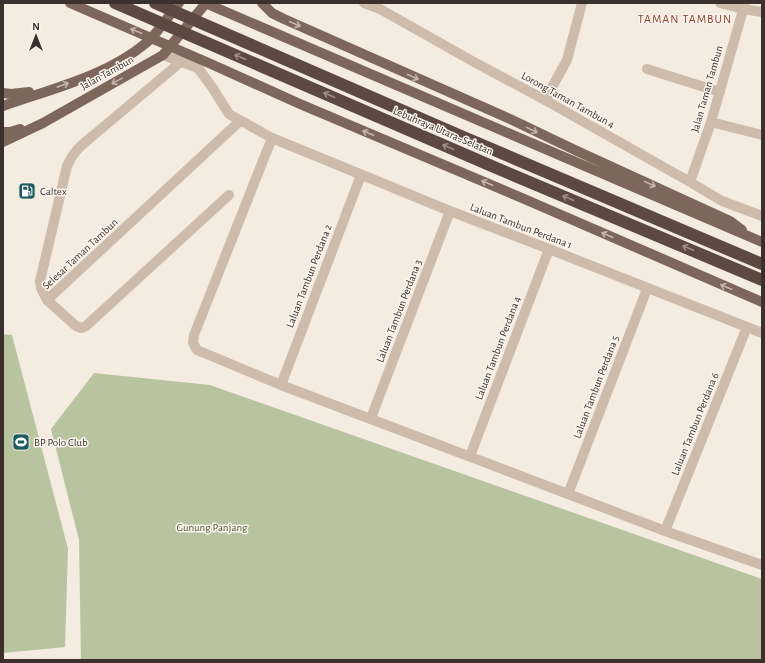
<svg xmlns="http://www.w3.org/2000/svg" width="765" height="663" font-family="'Alegreya Sans',sans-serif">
<rect width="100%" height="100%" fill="#f4ebe1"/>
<path fill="#b8c4a0" d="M3 334 12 335 68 549 65 647 3 653Z
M94 373 210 385 762 579V660H81L79 540 51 429Z"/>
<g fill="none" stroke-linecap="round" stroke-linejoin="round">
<path stroke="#cdbbac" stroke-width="10" d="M364 3 380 9 474 62 545 100 690 182 722 201 762 216
M720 3 743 9 762 12
M163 55 198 68 212 87 229 114 272 138 450 211 549 249 762 333
M182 61 89 139C79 147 72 154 67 166L40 281 41 288 47 300 240 121
M647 69 720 92
M545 100 567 60 582 3
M711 122 762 135
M272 138 194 335 193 343 197 350 281 385 568 494 665 531 762 565
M690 182 711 122 745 3
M47 300 76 326 81 328 86 326 229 195
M281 385 361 175
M371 418 450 211
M470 456 549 249
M568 494 647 289
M665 531 747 327"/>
<path stroke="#7d675c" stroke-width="10" d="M70 3 211 64 300 104 522 198 762 302
M205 3 762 242
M262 3 272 13 284 19 510 119 577 151 730 221 742 230
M3 93 11 94 29 92
M3 106C51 89 107 76 146 43 157 34 169 15 179 3
M3 132H10L20 129
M3 142 43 123 163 55 206 3"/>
<path stroke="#5c4a42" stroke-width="12" d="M115 3 494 167 762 280
M155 3 461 136 762 264"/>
</g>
<defs><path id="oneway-shaft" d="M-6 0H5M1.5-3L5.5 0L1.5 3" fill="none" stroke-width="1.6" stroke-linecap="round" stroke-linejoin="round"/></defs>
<g stroke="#c2b5ac">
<use href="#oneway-shaft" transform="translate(295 24) rotate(24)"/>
<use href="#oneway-shaft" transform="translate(136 31) rotate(-157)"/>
<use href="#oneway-shaft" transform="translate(413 77) rotate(24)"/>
<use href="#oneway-shaft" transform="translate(117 81) rotate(151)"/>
<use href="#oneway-shaft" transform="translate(63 85) rotate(-20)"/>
<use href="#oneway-shaft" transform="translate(532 130) rotate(26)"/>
<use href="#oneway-shaft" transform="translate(368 133) rotate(-157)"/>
<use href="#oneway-shaft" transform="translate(487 183) rotate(-157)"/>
<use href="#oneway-shaft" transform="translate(650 184) rotate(24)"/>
<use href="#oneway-shaft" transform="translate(607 235) rotate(-157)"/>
<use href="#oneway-shaft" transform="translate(726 287) rotate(-157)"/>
</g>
<g stroke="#9c8e87">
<use href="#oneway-shaft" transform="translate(240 57) rotate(-157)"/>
<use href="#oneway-shaft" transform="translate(329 95) rotate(-157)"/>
<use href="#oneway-shaft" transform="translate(448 147) rotate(-157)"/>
<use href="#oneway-shaft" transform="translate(568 198) rotate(-157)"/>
<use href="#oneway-shaft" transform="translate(688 248) rotate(-157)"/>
</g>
<defs>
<g id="fuel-square" transform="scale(0.9)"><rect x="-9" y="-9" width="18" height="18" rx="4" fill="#1f5a5e" stroke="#fbf5ee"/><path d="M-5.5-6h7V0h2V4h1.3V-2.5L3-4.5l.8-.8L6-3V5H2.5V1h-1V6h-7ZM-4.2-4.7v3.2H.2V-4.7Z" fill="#fff"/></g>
<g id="stadium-square" transform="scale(0.9)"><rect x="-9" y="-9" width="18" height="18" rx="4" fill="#1f5a5e" stroke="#fbf5ee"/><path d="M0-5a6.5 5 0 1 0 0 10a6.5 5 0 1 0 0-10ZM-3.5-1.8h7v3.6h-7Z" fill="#fff"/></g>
</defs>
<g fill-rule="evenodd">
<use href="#fuel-square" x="27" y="191"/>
<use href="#stadium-square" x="21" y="442"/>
</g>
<g text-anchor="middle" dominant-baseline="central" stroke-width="3" stroke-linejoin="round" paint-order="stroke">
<g font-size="11" fill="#3b302b" stroke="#fbf5ee">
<text transform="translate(107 73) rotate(-29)">Jalan Tambun</text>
<text transform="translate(707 89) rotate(-74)">Jalan Taman Tambun</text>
<text transform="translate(568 100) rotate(29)">Lorong Taman Tambun 4</text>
<text transform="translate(443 131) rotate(23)">Lebuhraya Utara–Selatan</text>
<text transform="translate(521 226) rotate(21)">Laluan Tambun Perdana 1</text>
<text transform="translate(80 254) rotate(-43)">Selesar Taman Tambun</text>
<text transform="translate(309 276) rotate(-69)">Laluan Tambun Perdana 2</text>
<text transform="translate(399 311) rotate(-69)">Laluan Tambun Perdana 3</text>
<text transform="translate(498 348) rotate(-69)">Laluan Tambun Perdana 4</text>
<text transform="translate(596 387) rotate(-69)">Laluan Tambun Perdana 5</text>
<text transform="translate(695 424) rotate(-68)">Laluan Tambun Perdana 6</text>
</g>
<g font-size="11" fill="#3b302b" stroke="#fbf5ee" text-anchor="start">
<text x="40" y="191">Caltex</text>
<text x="34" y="442">BP Polo Club</text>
</g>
<g font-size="11" fill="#4a5a2e" stroke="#fbf5ee">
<text x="212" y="527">Gunung Panjang</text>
</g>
<g font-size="12" letter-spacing="1" fill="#8c3b22" stroke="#fbf5ee">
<text x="685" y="19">TAMAN TAMBUN</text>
</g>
</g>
<rect width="765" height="663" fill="none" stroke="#3b302b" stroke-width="8"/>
<g transform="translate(36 36)" stroke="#fbf5ee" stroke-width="3" paint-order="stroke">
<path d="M0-3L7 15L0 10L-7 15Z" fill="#3b302b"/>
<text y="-6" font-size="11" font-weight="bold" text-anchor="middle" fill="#3b302b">N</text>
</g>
</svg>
